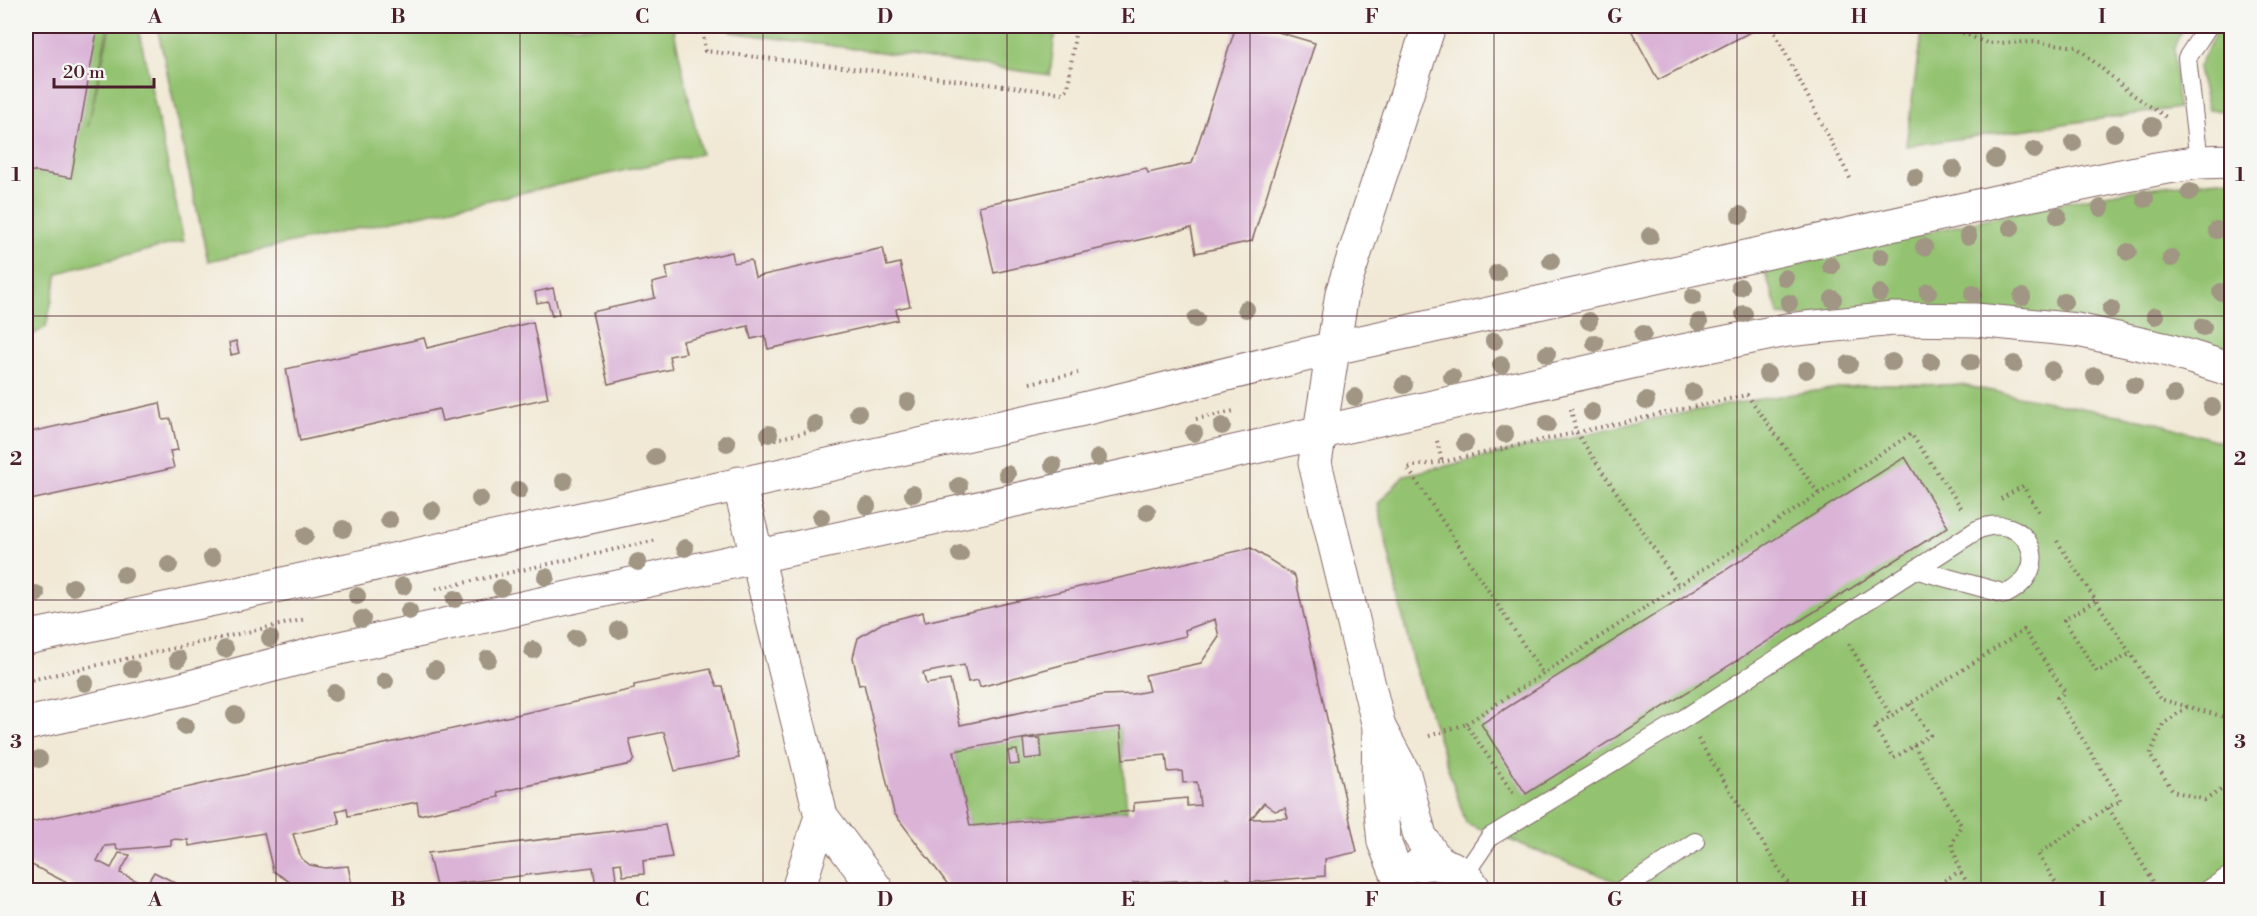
<svg xmlns="http://www.w3.org/2000/svg" width="2257" height="916" font-family="'Libre Bodoni',serif">
<rect width="100%" height="100%" fill="#f6f6f2"/>
<filter id="ink" filterUnits="userSpaceOnUse"><feTurbulence type="fractalNoise" baseFrequency=".0167" numOctaves="2"/><feDisplacementMap in="SourceGraphic" scale="12" xChannelSelector="R" yChannelSelector="G"/><feConvolveMatrix kernelMatrix="1 2 1 2 8 2 1 2 1" color-interpolation-filters="sRGB"/></filter>
<filter id="wash" filterUnits="userSpaceOnUse"><feTurbulence type="fractalNoise" baseFrequency=".008" numOctaves="4" result="noise"/><feDisplacementMap in="SourceGraphic" scale="24" xChannelSelector="R" yChannelSelector="G"/><feGaussianBlur stdDeviation="1.35" result="paint"/><feColorMatrix in="noise" values="0 0 0 0 0 0 0 0 0 0 0 0 0 0 0 0 0 1.4 0 .05"/><feComposite in="paint" operator="in"/></filter>
<g filter="url(#wash)">
<rect width="100%" height="100%" fill="#f1e9d5"/>
<path fill="#93c270" stroke="#6e704e" stroke-width="1.5" d="M26 26H108L88 127 110 26H138L184 241 58 273 46 327 26 339Z
M157 26H673L701 154 208 261Z
M732 26H1056L1050 75 731 32Z
M1922 26H2183L2174 48 2178 108 1906 146Z
M2227 26H2231V111L2208 110 2198 68 2216 31Z
M2231 179V353L1779 315 1765 272C1919 236 2073 191 2231 179Z
M1884 384 1961 385 2155 422 2231 445V874L2214 890H1637L1466 823 1412 659 1378 504 1404 475C1563 441 1721 396 1884 384Z
M1120 727 1127 811 970 826 954 751 1038 736Z"/>
<g id="blocks">
<path fill="#dab3d7" fill-rule="evenodd" d="M26 26H98L71 178 26 170Z
M1236 26H1258L1315 43 1252 241 1196 253 1191 228 994 273 979 206 1146 168 1148 173 1192 163Z
M1629 26H1762L1658 80Z
M883 248 887 266 900 263 910 306 896 309 898 320 768 349 765 336 751 339 748 326 683 341 686 353 669 356 672 369 608 384 592 312 655 298 652 283 668 279 666 267 732 252 734 263 751 260 755 277Z
M553 288 559 314 552 316 548 301 537 303 535 292Z
M533 322 548 398 442 421 439 409 300 441 286 369 424 338 427 348Z
M236 341 239 353 231 355 229 343Z
M160 403 163 420 171 419 178 450 170 451 174 468 26 501V433Z
M1905 457 1948 527 1526 794 1481 724Z
M1251 548 1295 576 1357 852 1325 859V876L1231 884 1230 878 1133 883V888L1108 890H952L894 813 864 684 859 685 853 657 858 638 882 623 923 612 925 622ZM1215 619 1219 637 1201 663 1145 675 1149 691 1133 694 1103 695 960 725 950 680 926 684 923 673 964 665 968 682 978 680 980 687 1065 664 1186 636 1185 630ZM1120 727 1123 759 1166 755 1168 772 1182 771 1183 783 1197 782 1200 805 1187 806V798L1134 803V811L970 826 954 751 1038 736ZM1264 803 1275 811 1285 808 1288 818 1251 819Z
M710 669 717 686H723L739 758 675 771 664 732 629 739 634 759 631 764 498 792 499 797 419 815 417 802 348 816 347 808 336 811 340 824 293 834 301 858 310 865 325 868 348 866 353 890H302L273 871 264 833 189 846 188 840 171 839V845L117 850 116 845 105 846 97 861 111 868 119 853 130 855 120 873 146 885 154 872 190 890H81L26 862V823L634 689V685Z
M1040 738 1042 757 1025 759 1023 739Z
M1017 750 1019 764 1010 765 1008 751Z
M665 825 672 857 643 861 644 874 623 876 621 863 614 864 617 884 596 886 593 867 436 886 428 853Z"/>
</g>
</g>
<g filter="url(#ink)">
<use href="#blocks" fill-opacity="0" stroke="#846666" stroke-width="1.5"/>
<g fill="none" stroke-linecap="round" stroke-linejoin="round">
<g stroke="#846666" stroke-width="20">
<path id="service" d="M2199 162 2187 58 2208 26
M1464 875 1490 837 1685 718 1977 530C2025 509 2058 568 2006 594L1918 570
M1623 890 1695 842
M2208 890 2232 874"/>
</g>
<g stroke="#846666" stroke-width="35">
<path id="minor" d="M739 483 821 816 877 890
M1380 729 1404 774 1420 836 1439 864
M1419 865C1441 858 1464 870 1475 890
M1398 876 1384 842 1378 783 1379 727 1315 463 1342 293 1429 26
M798 890 821 816"/>
</g>
<g stroke="#846666" stroke-width="35">
<path id="primary" d="M26 638 247 592 1075 411 1334 348 2018 197 2156 169 2199 162 2232 161
M26 724 179 690 326 651 1211 457 1663 355 1787 330 1893 319 1976 320 2077 330 2168 350 2232 370"/>
</g>
<path stroke="#846666" stroke-width="4" stroke-dasharray="1.5 4.5" stroke-linecap="butt" d="M702 26 705 51 1064 93 1068 88 1076 26
M1946 26 1987 43 2040 42 2077 47 2129 92 2169 119
M1775 33 1852 182
M1030 383 1078 373
M1571 409 1576 432 1679 586
M1196 419 1234 411
M1437 441 1442 462 1407 467 1543 674
M763 442 811 431
M1442 462 1747 395 1819 494
M2001 499 2023 486 2040 514
M2057 541 2160 699 2232 719
M436 589 657 540
M2095 601 2064 620 2097 672 2130 654
M1849 644 1891 716
M26 681 306 619
M1910 704 1930 735 1894 758 1874 727 2024 630 2065 692 2057 698 2121 801 2108 807 2158 890
M2187 707 2163 724 2150 755 2173 791 2205 800 2232 783
M1429 736 1466 724
M1698 739 1792 890
M1914 745 1961 825 1952 844 1960 871 1972 890
M1513 793 1466 724 1911 434 1963 510
M1929 890 1960 871
M2055 890 2059 888 2038 854 2108 807"/>
<use href="#service" stroke="#fff" stroke-width="18"/>
<use href="#minor" stroke="#fff" stroke-width="33"/>
<use href="#primary" stroke="#fff" stroke-width="33"/>
</g>
<g fill="#a19583">
<circle cx="2152" cy="126" r="9"/>
<circle cx="2114" cy="133" r="9"/>
<circle cx="2073" cy="143" r="9"/>
<circle cx="2034" cy="150" r="9"/>
<circle cx="1995" cy="159" r="9"/>
<circle cx="1953" cy="169" r="9"/>
<circle cx="1915" cy="177" r="9"/>
<circle cx="2190" cy="192" r="9"/>
<circle cx="2145" cy="199" r="9"/>
<circle cx="2101" cy="208" r="9"/>
<circle cx="1740" cy="215" r="9"/>
<circle cx="2058" cy="216" r="9"/>
<circle cx="2011" cy="228" r="9"/>
<circle cx="2217" cy="230" r="9"/>
<circle cx="1650" cy="236" r="9"/>
<circle cx="1968" cy="236" r="9"/>
<circle cx="1924" cy="247" r="9"/>
<circle cx="2128" cy="252" r="9"/>
<circle cx="1881" cy="257" r="9"/>
<circle cx="2171" cy="258" r="9"/>
<circle cx="1551" cy="261" r="9"/>
<circle cx="1831" cy="266" r="9"/>
<circle cx="1497" cy="273" r="9"/>
<circle cx="1785" cy="278" r="9"/>
<circle cx="1740" cy="287" r="9"/>
<circle cx="1928" cy="292" r="9"/>
<circle cx="2221" cy="292" r="9"/>
<circle cx="1880" cy="293" r="9"/>
<circle cx="1973" cy="294" r="9"/>
<circle cx="1693" cy="297" r="9"/>
<circle cx="2022" cy="297" r="9"/>
<circle cx="1833" cy="299" r="9"/>
<circle cx="2064" cy="302" r="9"/>
<circle cx="1789" cy="303" r="9"/>
<circle cx="1246" cy="309" r="9"/>
<circle cx="2111" cy="309" r="9"/>
<circle cx="1744" cy="314" r="9"/>
<circle cx="2155" cy="316" r="9"/>
<circle cx="1196" cy="319" r="9"/>
<circle cx="1589" cy="321" r="9"/>
<circle cx="1699" cy="322" r="9"/>
<circle cx="2203" cy="327" r="9"/>
<circle cx="1643" cy="334" r="9"/>
<circle cx="1494" cy="341" r="9"/>
<circle cx="1595" cy="343" r="9"/>
<circle cx="1547" cy="354" r="9"/>
<circle cx="1931" cy="361" r="9"/>
<circle cx="1892" cy="362" r="9"/>
<circle cx="1971" cy="362" r="9"/>
<circle cx="1849" cy="364" r="9"/>
<circle cx="2014" cy="364" r="9"/>
<circle cx="1501" cy="365" r="9"/>
<circle cx="1806" cy="370" r="9"/>
<circle cx="2052" cy="370" r="9"/>
<circle cx="1767" cy="374" r="9"/>
<circle cx="2095" cy="376" r="9"/>
<circle cx="1452" cy="377" r="9"/>
<circle cx="1404" cy="385" r="9"/>
<circle cx="2134" cy="385" r="9"/>
<circle cx="1693" cy="392" r="9"/>
<circle cx="2174" cy="395" r="9"/>
<circle cx="1355" cy="397" r="9"/>
<circle cx="1646" cy="401" r="9"/>
<circle cx="908" cy="402" r="9"/>
<circle cx="2212" cy="407" r="9"/>
<circle cx="1592" cy="412" r="9"/>
<circle cx="858" cy="413" r="9"/>
<circle cx="815" cy="424" r="9"/>
<circle cx="1547" cy="424" r="9"/>
<circle cx="1222" cy="426" r="9"/>
<circle cx="1194" cy="433" r="9"/>
<circle cx="769" cy="434" r="9"/>
<circle cx="1505" cy="434" r="9"/>
<circle cx="727" cy="443" r="9"/>
<circle cx="1465" cy="443" r="9"/>
<circle cx="655" cy="457" r="9"/>
<circle cx="1098" cy="458" r="9"/>
<circle cx="1053" cy="465" r="9"/>
<circle cx="1007" cy="474" r="9"/>
<circle cx="564" cy="481" r="9"/>
<circle cx="959" cy="486" r="9"/>
<circle cx="519" cy="490" r="9"/>
<circle cx="913" cy="494" r="9"/>
<circle cx="480" cy="499" r="9"/>
<circle cx="867" cy="506" r="9"/>
<circle cx="432" cy="510" r="9"/>
<circle cx="1147" cy="512" r="9"/>
<circle cx="821" cy="517" r="9"/>
<circle cx="389" cy="520" r="9"/>
<circle cx="343" cy="529" r="9"/>
<circle cx="305" cy="536" r="9"/>
<circle cx="685" cy="548" r="9"/>
<circle cx="960" cy="554" r="9"/>
<circle cx="212" cy="558" r="9"/>
<circle cx="638" cy="562" r="9"/>
<circle cx="169" cy="565" r="9"/>
<circle cx="124" cy="575" r="9"/>
<circle cx="546" cy="577" r="9"/>
<circle cx="403" cy="586" r="9"/>
<circle cx="73" cy="587" r="9"/>
<circle cx="501" cy="588" r="9"/>
<circle cx="36" cy="594" r="9"/>
<circle cx="357" cy="596" r="9"/>
<circle cx="455" cy="599" r="9"/>
<circle cx="409" cy="611" r="9"/>
<circle cx="362" cy="619" r="9"/>
<circle cx="619" cy="630" r="9"/>
<circle cx="270" cy="638" r="9"/>
<circle cx="576" cy="638" r="9"/>
<circle cx="225" cy="649" r="9"/>
<circle cx="533" cy="650" r="9"/>
<circle cx="178" cy="659" r="9"/>
<circle cx="488" cy="659" r="9"/>
<circle cx="132" cy="669" r="9"/>
<circle cx="435" cy="670" r="9"/>
<circle cx="385" cy="681" r="9"/>
<circle cx="85" cy="683" r="9"/>
<circle cx="335" cy="693" r="9"/>
<circle cx="235" cy="715" r="9"/>
<circle cx="185" cy="726" r="9"/>
<circle cx="39" cy="759" r="9"/>
</g>
</g>
<path fill="none" stroke="#4a1f2b" stroke-width="1.5" stroke-opacity="0.55" d="M276 26V890M520 26V890M763 26V890M1007 26V890M1250 26V890M1494 26V890M1737 26V890M1981 26V890M26 316H2232M26 600H2232"/>
<rect width="2257" height="916" fill="none" stroke="#f6f6f2" stroke-width="66"/>
<path d="M54 78v9h100v-9" fill="none" stroke="#4a1f2b" stroke-width="3"/>
<text x="63" y="78" font-size="18" fill="#4a1f2b" stroke="#f6f6f2" stroke-width="4.5" paint-order="stroke">20 m</text>
<rect x="33" y="33" width="2191" height="850" fill="none" stroke="#4a1f2b" stroke-width="2"/>
<g font-size="20" text-anchor="middle" font-weight="bold" fill="#4a1f2b">
<text x="155" y="23">A</text>
<text x="398" y="23">B</text>
<text x="642" y="23">C</text>
<text x="885" y="23">D</text>
<text x="1128" y="23">E</text>
<text x="1372" y="23">F</text>
<text x="1615" y="23">G</text>
<text x="1859" y="23">H</text>
<text x="2102" y="23">I</text>
<text x="16" y="181">1</text>
<text x="2240" y="181">1</text>
<text x="16" y="465">2</text>
<text x="2240" y="465">2</text>
<text x="16" y="748">3</text>
<text x="2240" y="748">3</text>
<text x="155" y="906">A</text>
<text x="398" y="906">B</text>
<text x="642" y="906">C</text>
<text x="885" y="906">D</text>
<text x="1128" y="906">E</text>
<text x="1372" y="906">F</text>
<text x="1615" y="906">G</text>
<text x="1859" y="906">H</text>
<text x="2102" y="906">I</text>
</g>
</svg>
